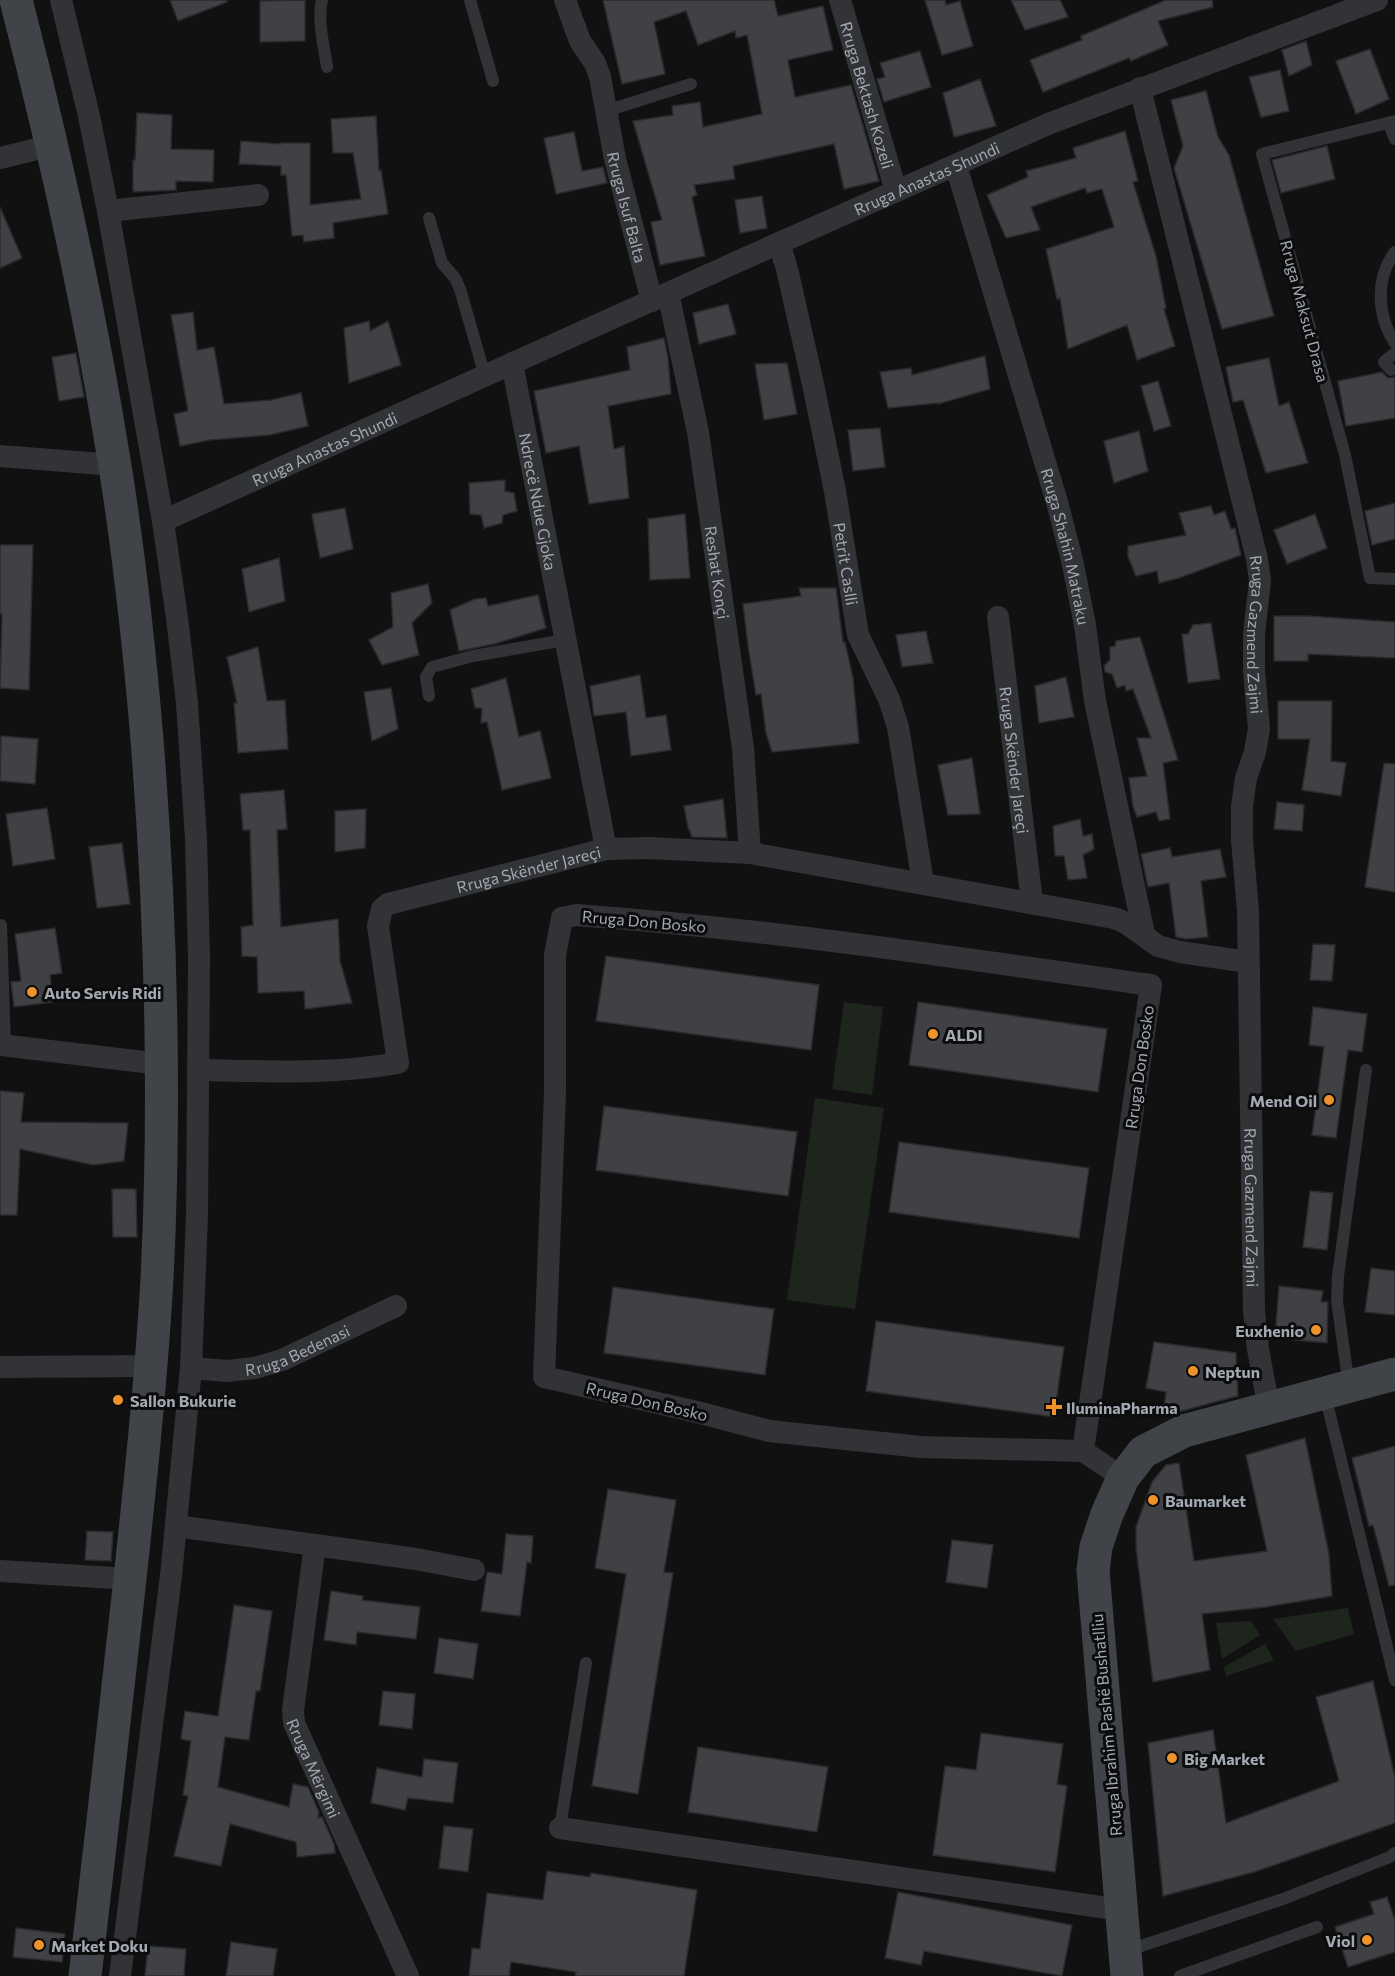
<svg xmlns="http://www.w3.org/2000/svg" width="1395" height="1976" font-family="Commissioner,sans-serif">
<rect width="100%" height="100%" fill="#111112"/>
<path fill="#1d251d" d="M844 1002 883 1007 872 1095 832 1089Z
M815 1098 884 1108 855 1309 787 1300Z
M1348 1608 1354 1634 1296 1651 1273 1619Z
M1251 1621 1260 1635 1222 1659 1216 1623Z
M1265 1644 1274 1660 1226 1676 1224 1667Z"/>
<path fill="#404145" stroke="#2b2b2e" stroke-width="1.5" d="M170 0H227V2L178 21Z
M305 0V41L260 42V1Z
M603 0H774L778 16 823 6 833 50 788 60 795 97 851 85 879 181 844 189 834 144 733 166 735 179 694 185 697 195 692 197 705 256 660 265 651 222 662 220 633 121 673 115 672 106 700 102 703 127 762 114 747 35 736 38 735 31 698 45 686 11 654 22 665 74 622 84Z
M925 0H945L946 5 960 1 973 46 942 55Z
M1011 0H1060L1068 17 1025 30Z
M1166 0H1212L1213 7 1158 21 1168 45 1131 61 1129 58 1043 92 1030 60 1082 40 1081 36Z
M1306 41 1312 65 1289 76 1282 50Z
M1370 49 1389 99 1356 114 1336 61Z
M920 51 931 87 884 102 877 79 885 77 880 63Z
M1280 70 1289 111 1261 117 1249 77Z
M980 79 996 126 954 137 943 93Z
M1206 91 1218 137 1229 155 1274 316 1222 329 1174 168 1183 146 1171 100Z
M137 113 172 115 171 149 214 150 213 182 176 181V190L133 192V160H135Z
M376 116 379 171 381 170 388 214 333 223 334 238 304 242 303 235 292 236 286 175H281V166L239 164 241 141 281 144V143H310V205L361 199 353 153H333L331 119Z
M1125 131 1138 181 1133 182 1156 256 1166 308 1164 309 1175 346 1137 360 1127 325 1068 349 1060 298 1057 299 1046 249 1114 227 1102 189 1087 193 1085 188 1031 207 1040 230 1006 238 987 195 1028 177 1026 171 1076 158 1073 148Z
M574 132 582 171 603 167 607 183 556 194 544 138Z
M1327 146 1335 179 1281 193 1272 160Z
M762 196 767 228 740 233 735 200Z
M0 207 22 258 0 268Z
M728 304 736 334 699 344 693 313Z
M193 312 197 350 214 347 224 404 271 400 301 393 308 426 270 435 210 440 180 446 174 414 188 411 171 315Z
M369 321 370 331 388 321 401 365 349 383 344 328Z
M664 338 668 358 671 394 608 406 614 449 624 446 629 498 589 504 579 446 546 453 534 391 630 370 627 347Z
M76 353 84 397 59 401 52 357Z
M985 356 990 389 938 404V403L888 408 880 372 911 368 912 375Z
M1269 358 1279 406 1289 402 1308 463 1266 473 1243 400 1233 402 1226 367Z
M787 363 797 414 764 420 755 364Z
M1382 372 1388 378 1395 377V418L1346 426 1338 381Z
M1158 381 1171 426 1154 431 1141 386Z
M880 428 885 467 853 471 848 430Z
M1139 431 1148 471 1114 483 1104 441Z
M505 480V491L514 493 517 511 503 515 502 523 484 528 481 515 470 514 469 483Z
M1395 503V539L1372 545 1365 511Z
M1211 506 1214 515 1225 511 1231 529 1235 528 1241 555 1179 578 1159 583 1157 571 1136 576 1128 556V546L1186 535 1179 513Z
M345 508 353 549 320 558 312 514Z
M685 514 690 578 650 580 648 519Z
M1315 514 1327 548 1287 564 1274 530Z
M0 545H33L29 690 0 688 2 614H0Z
M279 558 285 601 249 612 242 569Z
M428 584 432 603 412 623 419 655 382 665 369 640 393 627 391 593Z
M799 588H836L843 642H845L853 678 859 743 772 752 766 733 761 694 756 695 748 646 743 604 801 596Z
M538 595 546 628 494 644 459 651 450 610 475 599 486 598 488 606Z
M1274 616H1308L1395 622V658L1308 654V661H1274Z
M1211 623 1220 679 1188 683 1182 634H1188L1193 625Z
M926 631 933 663 902 667 896 635Z
M1140 637 1178 760 1163 763 1170 819 1159 821 1156 812 1137 817 1133 806 1129 778 1147 776 1137 738H1151L1133 689 1126 691 1125 685 1117 688 1112 674 1105 672 1104 666 1110 660V647L1115 646 1116 641Z
M258 647 267 701 285 700 288 749 238 753 234 703H237L227 657Z
M640 675 646 718 666 715 671 750 631 756 626 712 594 716 590 686Z
M1066 677 1074 717 1039 723 1035 686Z
M506 678 519 737 540 731 551 778 502 790 487 722 481 723 482 708H475L471 689Z
M391 688 398 729 372 741 364 692Z
M1278 701H1332L1331 761 1346 763 1341 796 1302 790 1310 739H1278Z
M1 736 38 739 35 784 0 781Z
M972 758 980 814 948 815 938 765Z
M1384 763 1395 764V892L1365 887Z
M284 790 287 829 277 830 281 927 338 919 340 961 352 1003 305 1009 304 991 258 993 257 957 242 956 241 927 253 925 250 830H243L240 794Z
M723 799 727 838 692 837 688 827 684 806Z
M1277 802 1304 805 1302 831 1274 829Z
M47 808 55 859 13 866 6 814Z
M366 809 365 848 335 852V811Z
M1080 819 1083 836 1092 834 1094 849 1083 855 1087 878 1068 880 1064 856H1055L1053 826Z
M122 843 130 904 97 908 89 847Z
M1170 848 1172 857 1220 849 1226 877 1201 881 1208 937 1186 939 1176 937 1169 883 1148 887 1141 854Z
M55 928 62 973 50 975 53 1002 14 1007 11 982 21 981 15 934Z
M1313 944 1335 945 1332 981 1310 980Z
M606 956 819 985 811 1050 596 1021Z
M918 1002 1107 1029 1098 1092 909 1065Z
M1313 1007 1367 1014 1362 1052 1348 1050 1336 1138 1312 1135 1324 1047 1309 1045Z
M0 1091 24 1093 21 1122 128 1123 124 1161 93 1165 20 1149 17 1215H0Z
M604 1106 797 1132 788 1196 596 1170Z
M899 1142 1089 1168 1079 1238 889 1212Z
M112 1189H136L137 1237H113Z
M1310 1191 1333 1193 1327 1250 1303 1247Z
M1371 1268 1395 1271V1315L1365 1312Z
M1279 1286 1323 1291 1321 1302H1328L1327 1343 1275 1338Z
M613 1287 774 1309 765 1375 604 1353Z
M876 1321 1064 1347 1054 1417 866 1391Z
M1154 1342 1236 1353 1238 1396 1163 1416 1166 1392 1146 1388Z
M1305 1438 1329 1554 1332 1596 1266 1607 1202 1614 1210 1670 1153 1682 1136 1548V1527L1152 1482 1166 1465 1179 1463 1194 1561 1267 1551 1246 1455Z
M1395 1446V1585L1389 1586 1373 1525 1369 1526 1352 1458Z
M608 1489 676 1500 664 1572 673 1573 638 1794 592 1786 626 1574 595 1568Z
M87 1531 113 1532 111 1561 85 1560Z
M506 1534 533 1536 531 1563 527 1562 520 1616 481 1611 487 1572 502 1574Z
M952 1540 993 1545 987 1588 946 1582Z
M331 1591 363 1596 362 1600 420 1607 416 1639 357 1632 356 1645 324 1640Z
M234 1605 272 1611 260 1691H256L249 1740 225 1737 218 1787 289 1807 293 1784 308 1787 319 1812 318 1818 322 1817 334 1844 335 1853 297 1857 296 1842 230 1824 221 1866 174 1856 188 1796 183 1795 191 1741 181 1739 185 1711 218 1716Z
M439 1638 478 1644 473 1679 434 1673Z
M1373 1681 1395 1778V1823L1254 1872 1163 1896 1148 1743 1213 1730 1226 1823 1339 1781 1316 1697Z
M383 1691 415 1694 412 1729 379 1725Z
M981 1733 1063 1744 1057 1784 1067 1786 1055 1872 933 1855 945 1766 976 1770Z
M698 1747 828 1767 817 1832 688 1812Z
M424 1759 458 1763 453 1803 408 1798 405 1810 371 1803 377 1768 422 1777Z
M444 1826 473 1829 468 1872 439 1868Z
M547 1871 590 1877 591 1873 697 1890 684 1976H575L576 1972 511 1962 509 1976H469L472 1948 480 1949 487 1893 543 1900Z
M898 1892 1072 1925 1062 1976 924 1951 921 1965 885 1958Z
M1387 1897 1395 1920V1952L1348 1967 1335 1927 1374 1914 1370 1902Z
M16 1928 65 1934 62 1962 13 1957Z
M231 1942 277 1949 273 1976H226Z
M148 1946 186 1949 184 1976H145Z"/>
<g fill="none" stroke-linecap="round" stroke-linejoin="round">
<path stroke="#323337" stroke-width="12" d="M322 0C317 20 324 46 327 67
M470 0 493 81
M606 111 691 84
M1395 121 1262 154 1345 455 1370 578 1395 579
M1389 124 1395 139
M429 218 442 263 455 278 460 289 485 376
M1395 252C1375 278 1377 316 1395 343
M1391 370 1384 362 1395 353
M429 696 426 677 432 667 473 656 565 640
M1 925 5 1046
M1349 1386 1337 1301 1338 1276 1366 1070
M1325 1395 1395 1680
M560 1828 586 1663
M1126 1951 1283 1899 1390 1857 1395 1853
M1180 1976 1317 1927"/>
<g stroke="#323337" stroke-width="22">
<path d="M61 0 89 116 108 211 163 521 177 618 187 703 196 838 199 959 197 1215 191 1368 171 1576 120 1976"/>
<path id="s1" d="M565 0 580 41 595 63 600 77 615 159 652 301"/>
<path id="s2" d="M840 0 896 191"/>
<path id="s3" d="M1140 88 1257 559 1260 581 1254 634V670L1259 729 1255 752 1246 778 1242 806V840L1248 911 1254 1311 1258 1349 1269 1409"/>
<path d="M0 158 53 145"/>
<path id="s4" d="M956 166 1057 502 1072 560 1085 625 1095 701 1144 934"/>
<path d="M108 211 258 195"/>
<path id="s5" d="M779 243 787 269 813 384 835 491 858 635 889 699 898 727 923 883"/>
<path id="s6" d="M668 293 698 432 743 748 750 853"/>
<path id="s7" d="M512 363 606 849"/>
<path d="M0 456 115 465"/>
<path id="s8" d="M163 521 779 243 1048 124 1377 0"/>
<path id="s9" d="M998 617 1032 902"/>
<path d="M576 915C769 929 960 958 1151 985L1083 1451 921 1447 769 1431 697 1412 544 1377 555 1093V955L562 918Z"/>
<path d="M0 1045 161 1064"/>
<path id="s10" d="M199 1070C267 1071 331 1075 398 1063L378 926 382 909 388 904 606 849 649 848 750 853 1114 918 1126 923 1158 946 1180 952 1248 962"/>
<path d="M0 1367 152 1366"/>
<path id="s11" d="M191 1368 227 1371 255 1368 282 1360 396 1306"/>
<path d="M1083 1451 1123 1478"/>
<path id="s12" d="M176 1526 315 1545 293 1710 294 1723 408 1976"/>
<path d="M315 1545 416 1559 474 1570"/>
<path d="M0 1571 130 1579"/>
<path d="M560 1828 1121 1910"/>
</g>
<path stroke="#404347" stroke-width="33" d="M16 0C55 152 89 305 114 460 129 552 139 645 147 739 161 918 166 1099 157 1279 151 1382 140 1485 129 1588 115 1717 100 1847 85 1976
M1127 1976 1093 1570 1096 1547 1107 1514 1123 1478 1143 1452 1184 1431 1395 1374"/>
</g>
<g fill="#ee932c" stroke="#0c0c0d" stroke-width="2">
<circle cx="32" cy="992" r="6"/>
<circle cx="933" cy="1034" r="6"/>
<circle cx="1329" cy="1100" r="6"/>
<circle cx="1316" cy="1330" r="6"/>
<circle cx="1193" cy="1371" r="6"/>
<circle cx="118" cy="1400" r="6"/>
<path d="M1051 1398h6v6h6v6h-6v6h-6v-6h-6v-6h6z"/>
<circle cx="1153" cy="1500" r="6"/>
<circle cx="1172" cy="1758" r="6"/>
<circle cx="1367" cy="1940" r="6"/>
<circle cx="39" cy="1945" r="6"/>
</g>
<g text-anchor="middle" dominant-baseline="central" stroke-width="6" stroke-linejoin="round" paint-order="stroke">
<g font-size="16" fill="#a2a9b3" stroke="#0c0c0d">
<text stroke="none"><textPath href="#s2" startOffset="99">Rruga Bektash Kozeli</textPath></text>
<text stroke="none"><textPath href="#s8" startOffset="837">Rruga Anastas Shundi</textPath></text>
<text stroke="none"><textPath href="#s1" startOffset="218">Rruga Isuf Balta</textPath></text>
<text transform="translate(1305 311) rotate(75)">Rruga Maksut Drasa</text>
<text stroke="none"><textPath href="#s8" startOffset="177">Rruga Anastas Shundi</textPath></text>
<text stroke="none"><textPath href="#s7" startOffset="141">Ndrecë Ndue Gjoka</textPath></text>
<text stroke="none"><textPath href="#s4" startOffset="396">Rruga Shahin Matraku</textPath></text>
<text stroke="none"><textPath href="#s5" startOffset="328">Petrit Caslli</textPath></text>
<text stroke="none"><textPath href="#s6" startOffset="284">Reshat Konçi</textPath></text>
<text stroke="none"><textPath href="#s3" startOffset="561">Rruga Gazmend Zajmi</textPath></text>
<text stroke="none"><textPath href="#s9" startOffset="144">Rruga Skënder Jareçi</textPath></text>
<text stroke="none"><textPath href="#s10" startOffset="508">Rruga Skënder Jareçi</textPath></text>
<text transform="translate(644 921) rotate(5)">Rruga Don Bosko</text>
<text transform="translate(1139 1067) rotate(-82)">Rruga Don Bosko</text>
<text stroke="none"><textPath href="#s3" startOffset="1137">Rruga Gazmend Zajmi</textPath></text>
<text stroke="none"><textPath href="#s11" startOffset="110">Rruga Bedenasi</textPath></text>
<text transform="translate(647 1401) rotate(13)">Rruga Don Bosko</text>
<text transform="translate(1106 1725) rotate(-95)">Rruga Ibrahim Pashë Bushatlliu</text>
<text stroke="none"><textPath href="#s12" startOffset="369">Rruga Mërgimi</textPath></text>
</g>
<g font-size="16" font-weight="bold" fill="#a2a9b3" stroke="#0c0c0d" text-anchor="start">
<text x="44" y="992">Auto Servis Ridi</text>
<text x="945" y="1034">ALDI</text>
<text x="1317" y="1100" text-anchor="end">Mend Oil</text>
<text x="1304" y="1330" text-anchor="end">Euxhenio</text>
<text x="1205" y="1371">Neptun</text>
<text x="130" y="1400">Sallon Bukurie</text>
<text x="1066" y="1407">IluminaPharma</text>
<text x="1165" y="1500">Baumarket</text>
<text x="1184" y="1758">Big Market</text>
<text x="1355" y="1940" text-anchor="end">Viol</text>
<text x="51" y="1945">Market Doku</text>
</g>
</g>
</svg>
